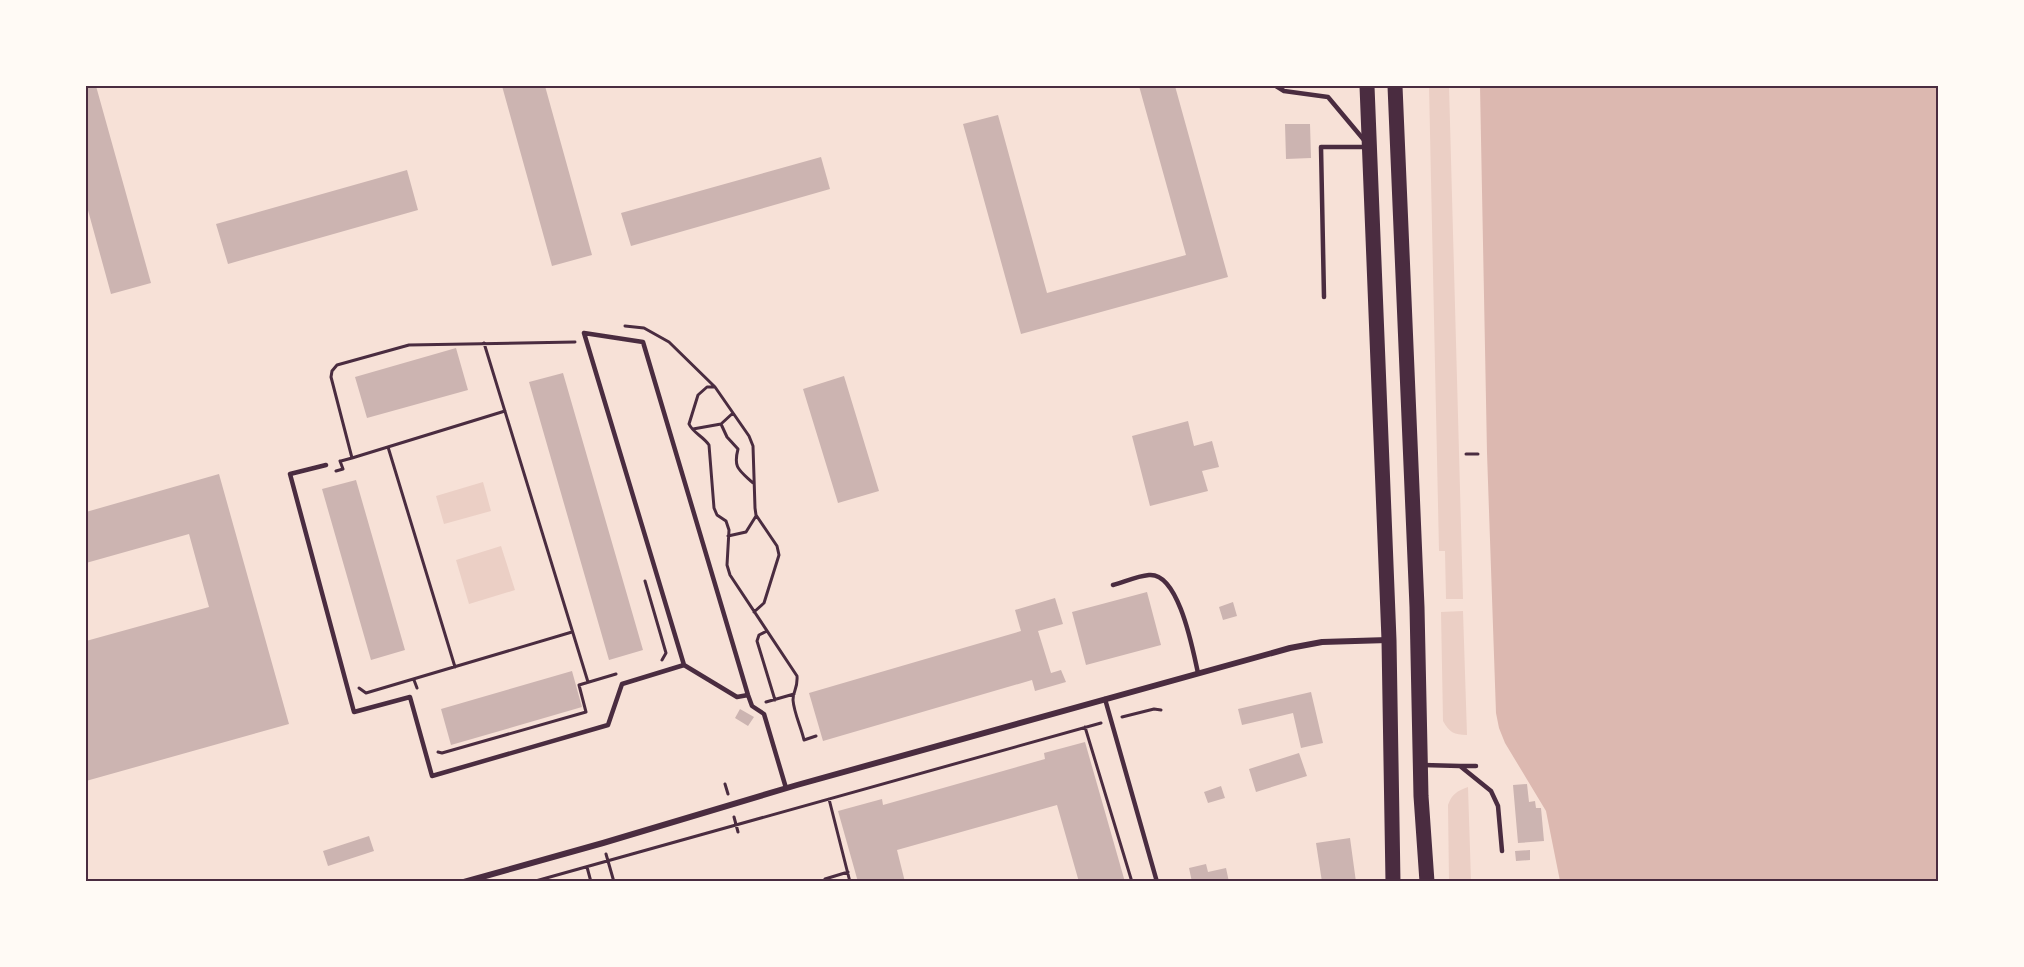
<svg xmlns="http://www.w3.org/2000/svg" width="2024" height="967" font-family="'PT Serif',serif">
<rect width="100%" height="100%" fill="#f7e1d7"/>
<path fill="#ebcfc5" d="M1429 86H1449L1463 599H1446L1445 551H1439Z
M483 482 491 511 444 524 436 496Z
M501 546 515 590 469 604 456 560Z
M1463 611 1467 735C1454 735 1449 732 1443 721L1441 612Z
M1468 787 1471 881H1449L1448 805C1452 794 1457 791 1468 787Z"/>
<path fill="#dcb8b0" d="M1480 86H1938V881H1560L1546 811 1505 743 1499 728 1496 713 1487 453Z"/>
<path fill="#ccb4b1" d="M86 86H96L151 283 111 294 86 203Z
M502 86H545L592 255 552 266Z
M1139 86H1175L1228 277 1021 334 963 124 998 115 1047 293 1186 255Z
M1285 124H1310L1311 158 1286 159Z
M821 157 830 189 631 246 621 213Z
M407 170 418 210 228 264 216 224Z
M456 348 468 390 367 418 355 377Z
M563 373 643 650 609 660 529 382Z
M844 376 879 491 838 503 803 389Z
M1188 421 1194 446 1212 441 1219 467 1202 471 1208 491 1150 506 1132 436Z
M219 474 289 724 86 781V641L209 607 189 534 86 563V512Z
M356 480 405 650 371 660 322 489Z
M1147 592 1161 645 1086 665 1072 612Z
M1055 598 1063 624 1038 631 1051 673 1061 670 1066 682 1035 691 1032 680 823 741 809 693 1021 631 1015 610Z
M1233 602 1237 616 1223 620 1219 607Z
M572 671 582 707 451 745 441 709Z
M1311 692 1323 743 1301 748 1293 713 1242 725 1238 709Z
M740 709 754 717 748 726 735 718Z
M1085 742 1125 882H1079L1057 805 897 850 905 882H858L838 811 882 799 883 805 1045 759 1044 753Z
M1299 753 1307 776 1256 792 1249 769Z
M1527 784 1529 802 1535 801 1536 808H1541L1544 841 1518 843 1513 785Z
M1221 786 1225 798 1208 803 1204 792Z
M369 836 374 851 328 866 323 851Z
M1350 838 1356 882H1322L1316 843Z
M1530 850V860L1516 861 1515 851Z
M1206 864 1208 872 1226 868 1229 882H1192L1189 868Z"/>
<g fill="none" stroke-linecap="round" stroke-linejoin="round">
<path stroke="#4a2c40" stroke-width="3" d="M625 326 644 328 669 342 715 387
M484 343 588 682
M721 424 727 437 738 449C733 468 739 470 753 483
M693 429 721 424 733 413
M388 447 455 667
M1466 454H1478
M352 458 505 411
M341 461 352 458 331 377 332 371 337 365 409 345 575 342
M336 471 343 469 340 461
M728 536 746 532 756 516
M645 581 666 653 662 660
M754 612 764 603 779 555 777 546 756 515 755 508 753 446 749 436 715 387H707L698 395 689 424C693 433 703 436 709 445L714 508 717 515 726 521 729 530 727 565 730 575 797 676C798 689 793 690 793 700 794 713 801 727 804 740L816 736
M767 631 759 635 757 641 775 700
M414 680 417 688
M359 688 366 693 572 632
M766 702 794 694
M1122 717 1154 709 1161 710
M1085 727 1132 882
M438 752 442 753 586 712 579 685 616 674
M725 784 728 794
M829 799 850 882
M734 817 738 832
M606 854 614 882
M587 867 591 882
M825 879 848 872
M532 882 1101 723"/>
<path stroke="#4a2c40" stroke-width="4.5" d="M1276 86 1284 91 1328 97 1364 140
M1324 297 1321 147H1367
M326 465 290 474 354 712 410 697 432 776 608 725 622 684 684 665 737 697 748 695
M1113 585C1124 582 1137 576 1149 575 1179 572 1193 651 1198 673
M684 665 584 333 643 342 748 695 752 706 764 714 786 788
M1105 699 1157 882
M1423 765 1460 766 1491 791 1498 806 1502 851
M1460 766H1476"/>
<path stroke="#4a2c40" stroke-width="6" d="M464 882 603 843 797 785 1290 648 1322 642 1388 640"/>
<path stroke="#4a2c40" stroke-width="15" d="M1367 86 1389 640 1393 882
M1395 86 1417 607 1421 796 1427 882"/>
</g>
<rect width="2024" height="967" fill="none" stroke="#fffaf5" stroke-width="174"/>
<rect x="87" y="87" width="1850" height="793" fill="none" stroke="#4a2c40" stroke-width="2"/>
</svg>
